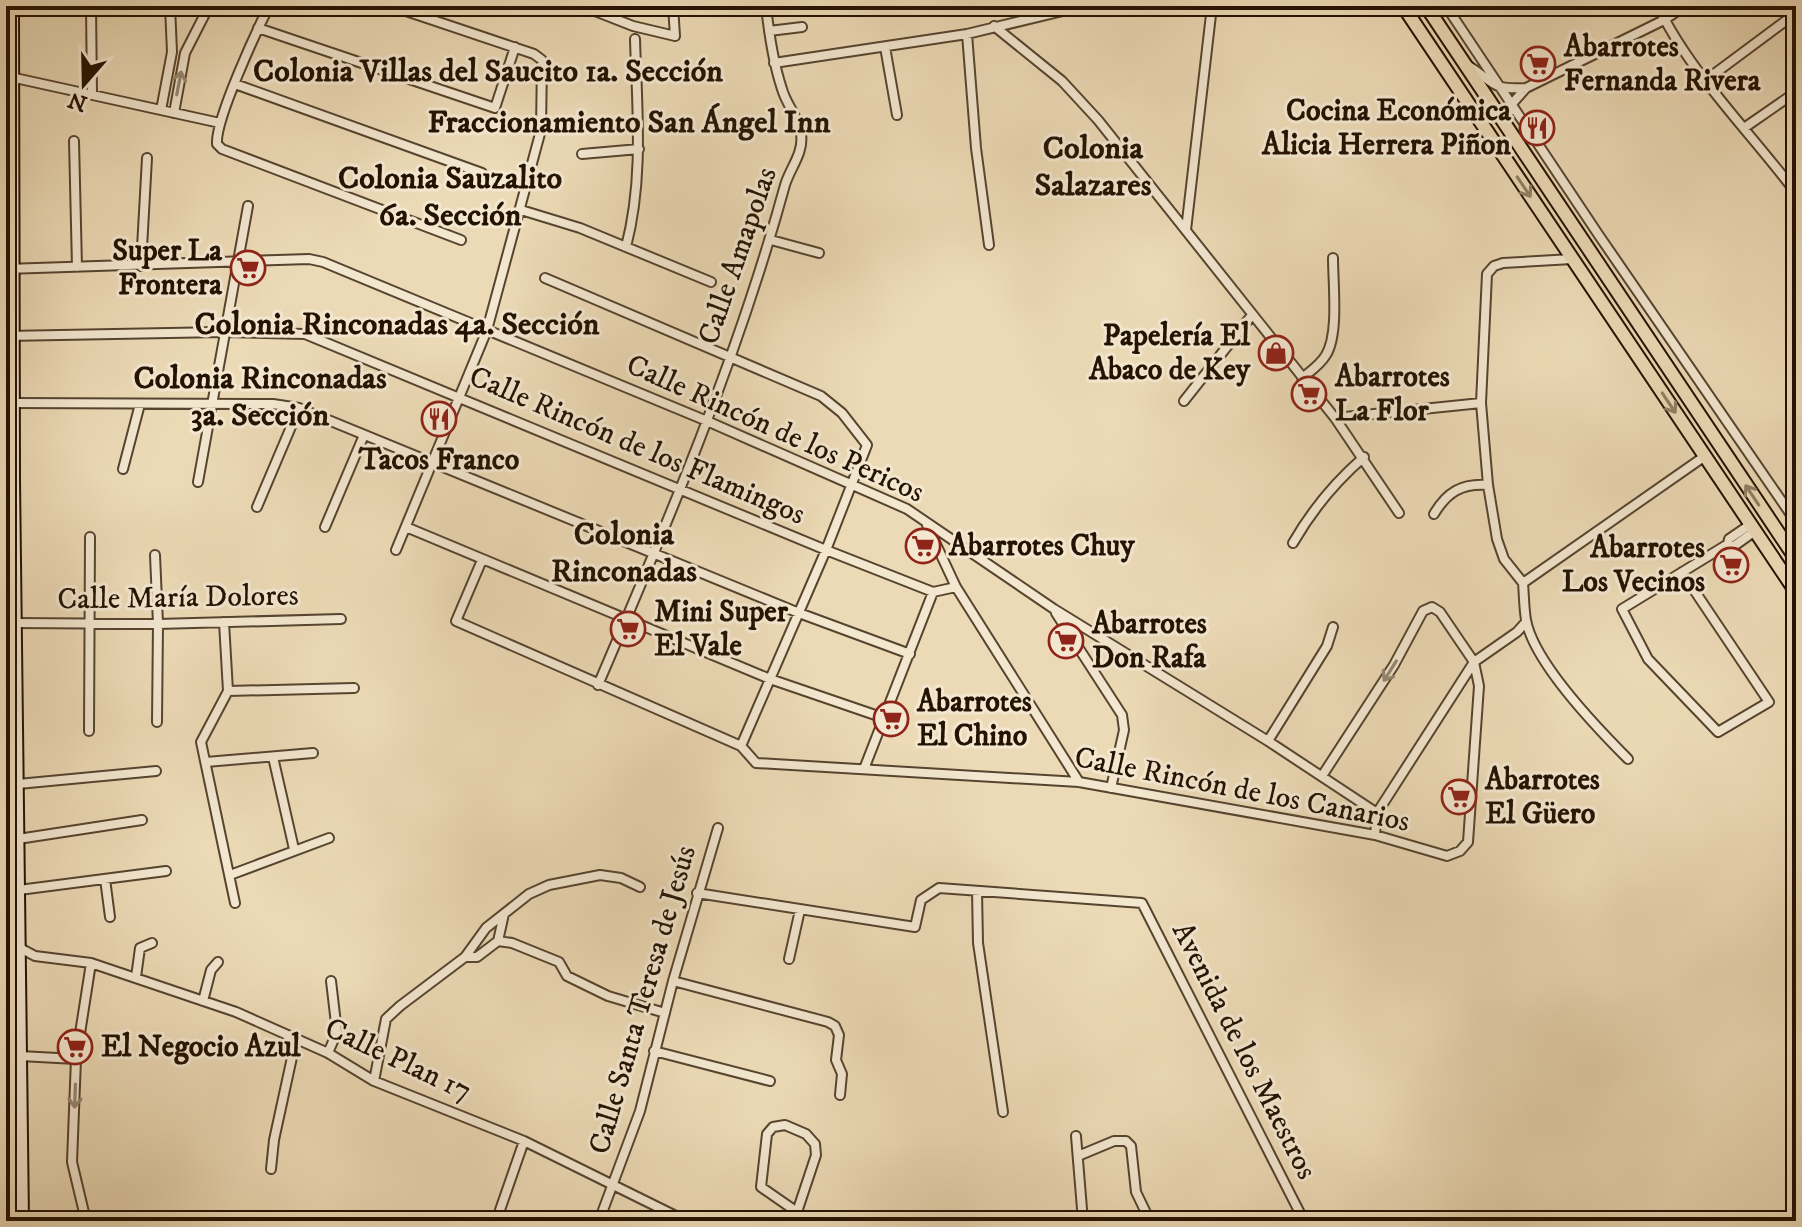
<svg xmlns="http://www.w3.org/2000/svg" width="1802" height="1227" font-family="'IM FELL DW Pica',serif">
<rect width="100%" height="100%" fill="#ecdab6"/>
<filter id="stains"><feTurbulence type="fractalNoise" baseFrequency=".0025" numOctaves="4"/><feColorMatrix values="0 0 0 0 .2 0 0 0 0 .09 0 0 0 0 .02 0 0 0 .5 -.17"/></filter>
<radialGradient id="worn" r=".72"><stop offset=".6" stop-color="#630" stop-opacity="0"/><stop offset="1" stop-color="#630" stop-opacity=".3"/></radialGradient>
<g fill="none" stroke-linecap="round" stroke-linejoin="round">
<g stroke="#56442f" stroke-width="12">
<path id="minor" d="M91 6 92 95
M269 6C257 30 215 120 217 144L222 149 461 240
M391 6 534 54 542 60 541 130 487 330 396 550
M582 6 633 26 675 36 673 6
M1446 6 1598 234 1796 522
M1658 6C1689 72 1752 134 1796 193
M994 26 1062 81 1098 120 1335 418 1399 513
M258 28 495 108 515 47
M769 31 802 27
M967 34 976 148 989 245
M885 47 897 115
M774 63 967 34 1075 8
M1467 65C1495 82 1489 90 1526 88
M6 76 220 123
M1706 80 1796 13
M235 84 482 173
M161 110 172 52 170 6
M174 113 185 53 209 6
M1505 124 1511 105 1526 88 1664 20 1685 6
M1744 128 1796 92
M74 141 77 267
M582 154 639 149
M521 210 580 228 711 282
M1186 230 1212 6
M771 240 819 253
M626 247C644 178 637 109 635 39
M1796 262V263
M141 266 147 158
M6 269 309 259 323 262 707 421 907 509 1054 609 1268 741 1377 813
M545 278 821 396 842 413 867 445 826 550 741 746
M6 336 223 332 305 334 826 550 933 592 956 587
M1302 378C1311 371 1320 365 1326 355 1339 334 1333 284 1333 258
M1184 401 1252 315
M13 403 273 404 299 408 799 613 910 654
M1335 418 1481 403
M123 469 140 404
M198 482 248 206
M6 501 8 510 14 517
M257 507 299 408
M1434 514C1447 492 1462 483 1488 485
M927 525 956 587 1079 782
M325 527 364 435
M406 527 770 679 884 718
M1293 543C1312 510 1335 482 1364 457
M1728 544 1729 539 1751 524
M155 555 158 624 157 722
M482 560 456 621 741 746 756 763 1079 782 1375 835 1447 856 1460 851 1468 842 1479 686 1474 662 1440 612 1432 607 1423 611 1394 665 1322 776
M1682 572 1769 702 1718 732 1648 659 1622 609 1728 544 1734 546 1755 531
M1523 583 1504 559 1497 539 1488 485 1481 403 1487 274 1494 266 1503 263 1572 259
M1523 583 1705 456
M1523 583C1524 595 1524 608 1526 620 1534 663 1597 728 1628 759
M1056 613 1122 715 1124 730 1111 788
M224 622 228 691 201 742 235 903
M15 623 158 624 341 619
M598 685C668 522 738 357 785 185 790 168 804 153 801 134 799 118 786 104 782 89 773 62 769 34 766 6
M228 691 354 688
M89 731 90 537
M1268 741 1327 646 1333 627
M6 748 18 746
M273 757 294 849
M206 762 313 753
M864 769 933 592
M18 784 156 771
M1375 835 1377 813 1474 662 1517 632 1526 622
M18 839 142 820
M230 875 329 838
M105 879 110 917
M19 890 166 871
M977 891 978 943 1003 1112
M697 893 915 927 921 900 939 888 1142 903 1304 1221
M498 941 504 914
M20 948 35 956 91 963 236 1012 328 1053 374 1081 524 1141 686 1221
M465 957H477L498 941 512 943 559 962 567 976 608 996 665 1013
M789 959 800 910
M136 977 140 948 152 943
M673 981 828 1022 835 1026 839 1035 836 1060 842 1074 840 1095
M203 1001 211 970 218 962
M654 1051 770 1081
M328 1053 337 1032 331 981
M20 1056 76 1059
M374 1081 386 1019 400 1006 465 957 486 928 529 894 549 885 600 875 621 878 640 887
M1076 1136 1083 1221
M1078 1156 1114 1141H1126L1131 1146 1136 1192 1150 1221
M271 1169 274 1140 296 1039
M500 1210 524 1141
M795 1218 807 1221
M86 1221 72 1162 76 1059 91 963
M599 1221 640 1111 673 981 718 828
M794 1221 816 1155 815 1144 806 1134 785 1125 773 1127 767 1134 761 1187 797 1212"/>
</g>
<g stroke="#56442f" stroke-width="14">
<path id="tertiary" d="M6 947 20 948"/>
</g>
<g stroke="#241202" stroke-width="16">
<path id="secondary" d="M12 6 13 480 22 1221"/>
</g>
<g stroke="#241202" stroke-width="16">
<path id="primary" d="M1403 6 1796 592
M1426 6 1796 559"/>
</g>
<use href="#minor" stroke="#f3e7d0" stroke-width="8"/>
<use href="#tertiary" stroke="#f3e7d0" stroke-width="10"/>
<use href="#secondary" stroke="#f3e7d0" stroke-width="12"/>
<use href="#primary" stroke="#ecdab6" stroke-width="12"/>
</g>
<defs><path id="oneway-shaft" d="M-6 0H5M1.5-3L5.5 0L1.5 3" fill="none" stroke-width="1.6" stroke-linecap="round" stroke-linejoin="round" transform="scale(2)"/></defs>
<g stroke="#968773">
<use href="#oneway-shaft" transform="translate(179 83) rotate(-79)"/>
<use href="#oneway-shaft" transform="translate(1390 671) rotate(122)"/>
<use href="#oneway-shaft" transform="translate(75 1096) rotate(92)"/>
</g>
<g stroke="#928065">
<use href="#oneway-shaft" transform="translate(1524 187) rotate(56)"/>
<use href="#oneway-shaft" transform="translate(1669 403) rotate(56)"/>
<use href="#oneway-shaft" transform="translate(1752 495) rotate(-124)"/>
</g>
<defs>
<g id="supermarket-ring" transform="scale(1.8)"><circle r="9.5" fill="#f3e7d0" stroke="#8f2418" stroke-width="1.5"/><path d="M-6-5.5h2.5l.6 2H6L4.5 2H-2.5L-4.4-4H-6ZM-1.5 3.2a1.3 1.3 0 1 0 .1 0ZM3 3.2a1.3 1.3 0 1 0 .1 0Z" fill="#8f2418"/></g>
<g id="restaurant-ring" transform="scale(1.8)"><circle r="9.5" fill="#f3e7d0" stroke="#8f2418" stroke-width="1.5"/><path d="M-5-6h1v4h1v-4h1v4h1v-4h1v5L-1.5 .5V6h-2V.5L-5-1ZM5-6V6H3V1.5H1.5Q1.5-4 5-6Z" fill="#8f2418"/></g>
<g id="shop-ring" transform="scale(1.8)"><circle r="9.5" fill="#f3e7d0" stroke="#8f2418" stroke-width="1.5"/><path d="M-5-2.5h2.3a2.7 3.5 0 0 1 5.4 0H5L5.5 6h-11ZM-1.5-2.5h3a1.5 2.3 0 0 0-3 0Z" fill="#8f2418"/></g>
</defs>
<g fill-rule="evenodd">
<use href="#supermarket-ring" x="1538" y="64"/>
<use href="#restaurant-ring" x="1537" y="128"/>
<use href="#supermarket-ring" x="248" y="268"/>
<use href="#shop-ring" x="1276" y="353"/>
<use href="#supermarket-ring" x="1309" y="394"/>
<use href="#restaurant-ring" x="439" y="419"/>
<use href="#supermarket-ring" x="923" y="546"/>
<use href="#supermarket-ring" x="1731" y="565"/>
<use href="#supermarket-ring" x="628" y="629"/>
<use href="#supermarket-ring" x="1066" y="641"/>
<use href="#supermarket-ring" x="891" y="719"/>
<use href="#supermarket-ring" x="1459" y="797"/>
<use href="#supermarket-ring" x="75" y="1047"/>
</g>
<g text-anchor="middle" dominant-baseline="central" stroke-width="6" stroke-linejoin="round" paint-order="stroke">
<g font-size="30" font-weight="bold" fill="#241202" stroke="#f3e7d0" text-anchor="start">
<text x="1564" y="47">Abarrotes<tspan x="1564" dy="34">Fernanda Rivera</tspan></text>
<text x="1511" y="111" text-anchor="end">Cocina Económica<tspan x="1511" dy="34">Alicia Herrera Piñon</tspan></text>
<text x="222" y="251" text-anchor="end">Super La<tspan x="222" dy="34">Frontera</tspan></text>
<text x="1250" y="336" text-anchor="end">Papelería El<tspan x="1250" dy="34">Abaco de Key</tspan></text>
<text x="1335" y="377">Abarrotes<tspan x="1335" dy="34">La Flor</tspan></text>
<text x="439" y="460" text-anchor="middle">Tacos Franco</text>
<text x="949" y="546">Abarrotes Chuy</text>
<text x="1705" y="548" text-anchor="end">Abarrotes<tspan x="1705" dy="34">Los Vecinos</tspan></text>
<text x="654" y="612">Mini Super<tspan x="654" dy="34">El Vale</tspan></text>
<text x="1092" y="624">Abarrotes<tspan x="1092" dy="34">Don Rafa</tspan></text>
<text x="917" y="702">Abarrotes<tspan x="917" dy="34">El Chino</tspan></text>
<text x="1485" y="780">Abarrotes<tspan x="1485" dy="34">El Güero</tspan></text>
<text x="101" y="1047">El Negocio Azul</text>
</g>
<g font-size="30" fill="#241202" stroke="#f3e7d0">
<text transform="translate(738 256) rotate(-71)">Calle Amapolas</text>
<text transform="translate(775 429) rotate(24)">Calle Rincón de los Pericos</text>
<text transform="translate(637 446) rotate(23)">Calle Rincón de los Flamingos</text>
<text transform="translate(178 598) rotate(-1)">Calle María Dolores</text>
<text transform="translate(1242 790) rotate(11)">Calle Rincón de los Canarios</text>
<text transform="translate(643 1000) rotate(-74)">Calle Santa Teresa de Jesús</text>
<text transform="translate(1244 1051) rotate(63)">Avenida de los Maestros</text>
<text transform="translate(398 1060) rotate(25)">Calle Plan 17</text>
</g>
<g font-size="32" font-weight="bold" fill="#241202" stroke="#f3e7d0">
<text x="488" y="72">Colonia Villas del Saucito 1a. Sección</text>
<text x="629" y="123">Fraccionamiento San Ángel Inn</text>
<text x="1093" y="149">Colonia<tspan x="1093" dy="37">Salazares</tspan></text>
<text x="450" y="179">Colonia Sauzalito<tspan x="450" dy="37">6a. Sección</tspan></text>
<text x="397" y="325">Colonia Rinconadas 4a. Sección</text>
<text x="260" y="379">Colonia Rinconadas<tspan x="260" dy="37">3a. Sección</tspan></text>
<text x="624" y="535">Colonia<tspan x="624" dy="37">Rinconadas</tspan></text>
</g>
</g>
<rect width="1802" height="1227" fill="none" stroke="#ecdab6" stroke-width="32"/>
<rect x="8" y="8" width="1786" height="1211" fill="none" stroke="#241202" stroke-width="4"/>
<rect x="16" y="16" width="1770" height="1195" fill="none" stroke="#241202" stroke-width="2"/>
<g transform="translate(84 84) rotate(200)" stroke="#f3e7d0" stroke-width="6" paint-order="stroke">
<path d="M0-6L14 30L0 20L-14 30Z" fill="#241202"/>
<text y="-12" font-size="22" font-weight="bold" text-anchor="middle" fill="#241202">N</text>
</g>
<rect width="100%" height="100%" filter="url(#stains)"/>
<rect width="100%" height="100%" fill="url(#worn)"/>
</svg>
